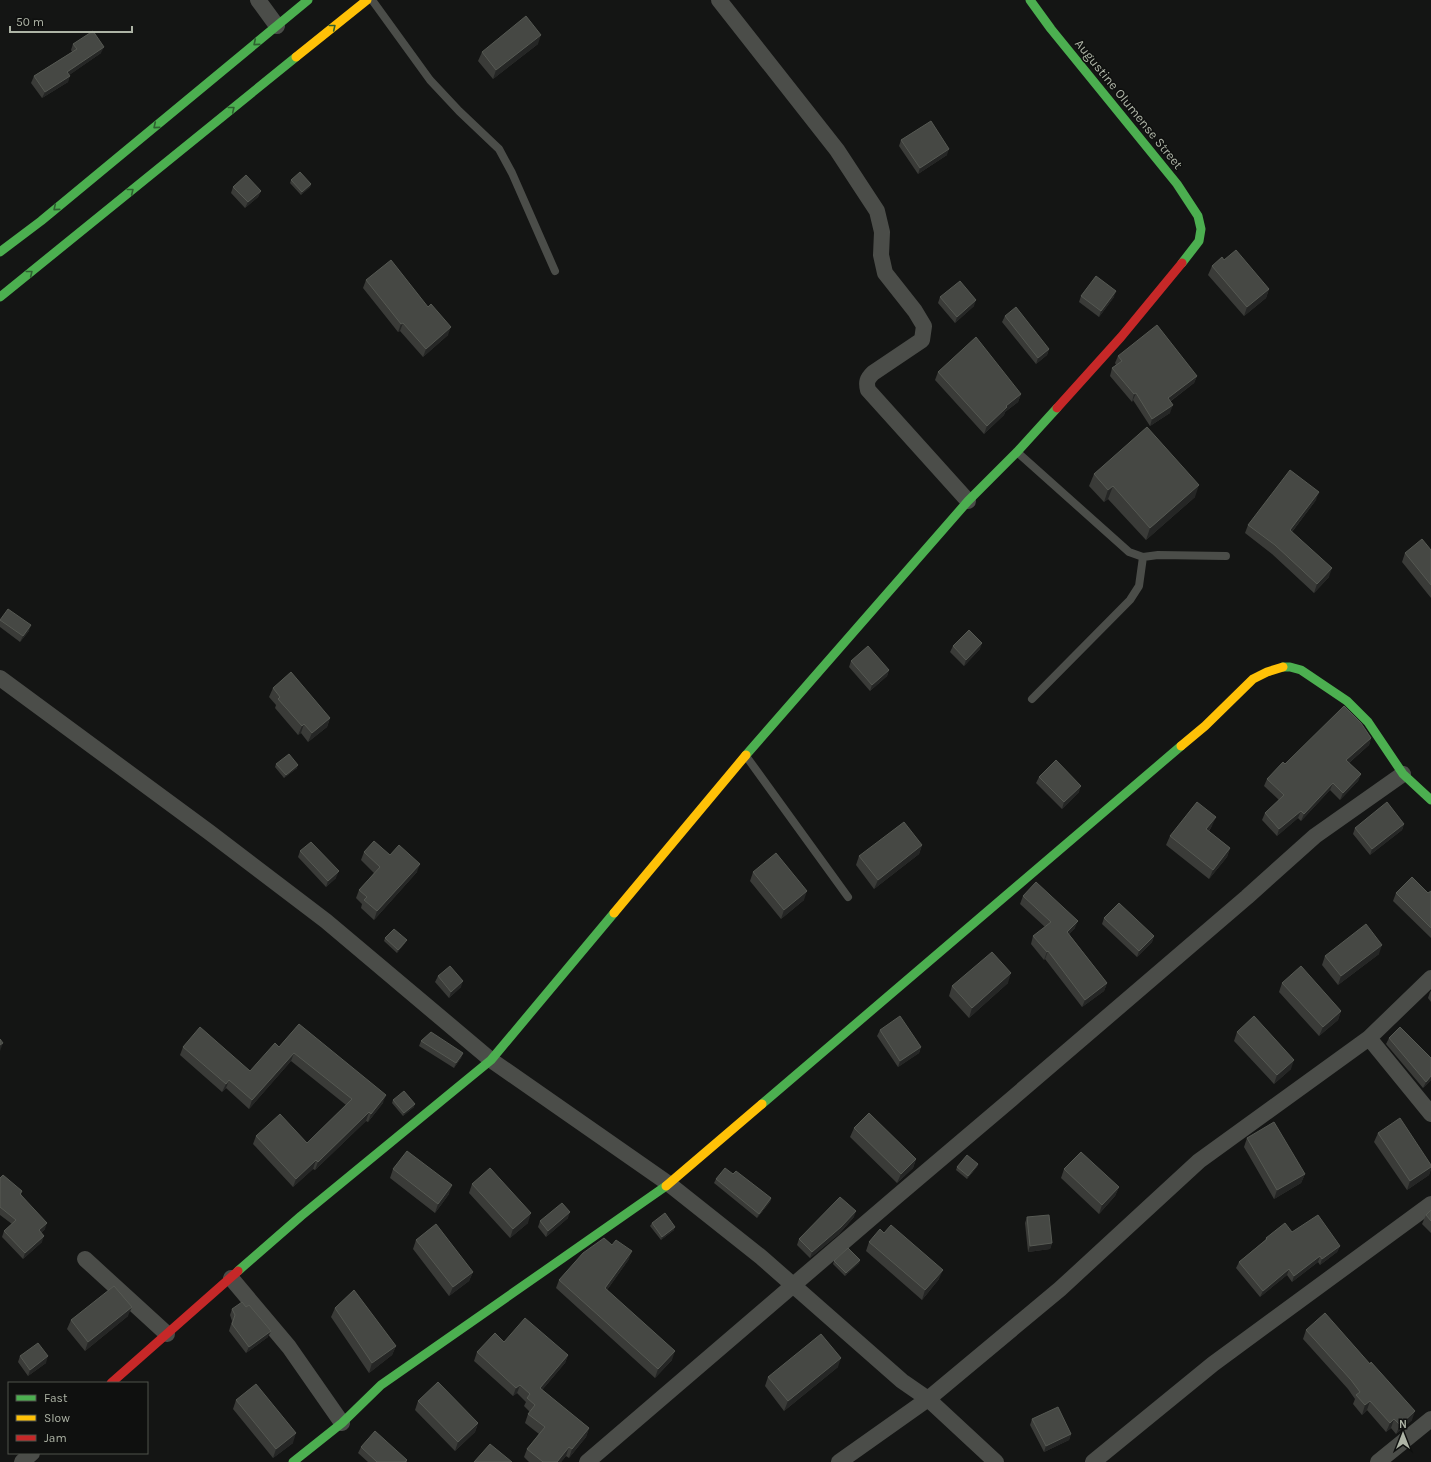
<svg xmlns="http://www.w3.org/2000/svg" width="1431" height="1462" font-family="Karla,sans-serif">
<rect width="100%" height="100%" fill="#141514"/>
<g fill="none" stroke-linecap="round" stroke-linejoin="round">
<path stroke="#4b4d49" stroke-width="8" d="M372 0 430 80 459 111 499 149 512 173 555 271
M1017 452 1129 552 1143 557 1158 555 1226 556
M1032 699 1130 600 1139 586 1143 557
M746 756 848 897"/>
<path stroke="#4b4d49" stroke-width="16" d="M258 0 277 26
M719 0 837 150 877 211 882 232 881 255 885 273 915 311 924 326 922 340 873 373C867 379 866 382 868 390L968 501
M0 678 209 832 326 921 491 1060 669 1184 761 1257 902 1381 928 1399 996 1462
M1369 1038 1431 1114
M85 1259 167 1334
M231 1278 289 1347 342 1423
M22 1462 32 1453
M587 1462 896 1197 1015 1096 1247 897 1315 836 1403 774
M839 1462 928 1399 1060 1289 1199 1161 1369 1038 1431 978
M1093 1462 1213 1364 1431 1204
M1378 1462 1431 1419"/>
<path stroke="#4caf50" stroke-width="9" d="M1030 0 1051 29 1177 184 1198 216 1201 229 1199 241 1182 263
M0 252 41 221 308 0
M0 297 296 57
M1283 667H1290L1301 670 1347 701 1368 722 1403 774 1431 800
M746 755 968 501 1017 452 1057 408
M762 1104 1181 746
M238 1271 301 1216 491 1060 614 913
M293 1462 342 1423 381 1385 666 1186"/>
<path stroke="#ffc107" stroke-width="9" d="M296 57 367 0
M1181 746 1205 726 1253 679 1267 672 1283 667
M614 913 746 755
M666 1186 762 1104"/>
<path stroke="#c62828" stroke-width="9" d="M1057 408 1121 337 1182 263
M111 1383 238 1271"/>
</g>
<path fill="#3a3b38" d="M73 44 101 53 69 75 68 82 42 98 31 83 34 76 72 52 71 50Z
M538 44 493 79 478 61 482 52Z
M901 140 947 155 918 174 899 146Z
M291 180 311 184 310 187 301 195 290 183Z
M233 187 261 191 258 197 245 208 231 193Z
M1224 260 1269 289 1266 298 1244 316 1208 275 1212 266Z
M366 280 448 335 423 357 400 331 398 332 363 288Z
M1081 296 1114 297 1099 317 1079 302Z
M940 297 974 306 955 323 938 303Z
M1005 316 1049 349 1047 355 1036 364 1002 322Z
M1118 356 1197 376 1194 383 1171 401 1170 413 1150 426 1133 400 1132 402 1110 376 1112 368 1116 365 1115 363Z
M938 372 1021 394 1018 402 1005 412 1004 415 984 434 935 380Z
M1094 474 1195 497 1146 540 1108 499 1104 502 1089 486Z
M1316 500 1292 532 1329 577 1314 593 1272 554 1245 533 1248 525Z
M1431 550V598L1402 562 1405 553Z
M0 620 29 631 20 642 0 627Z
M953 646 980 649 964 666 950 652Z
M851 661 889 670 887 676 870 691 849 667Z
M273 688 330 718 327 727 308 742 301 733 298 735 275 708 276 705 269 697Z
M1371 738 1369 745 1349 763 1361 774 1358 781 1340 800 1330 790 1301 821 1298 818 1277 836 1262 820 1265 813 1279 800 1264 786 1267 779 1285 764Z
M276 764 297 768 284 778 275 767Z
M1039 777 1079 792 1062 809 1036 783Z
M1404 824 1402 830 1370 855 1353 834 1355 828Z
M1212 826 1209 831 1230 848 1227 857 1209 879 1166 845 1170 836Z
M922 845 919 854 874 889 856 865 859 856Z
M300 851 336 878 326 887 298 857Z
M364 852 390 855 417 872 374 920 361 908 362 904 356 898 359 890 374 873 361 860Z
M753 872 804 900 781 919 750 881Z
M1431 891V938L1393 901 1396 893H1428Z
M1023 896 1075 928 1069 934 1107 983 1104 991 1082 1007 1045 959 1044 960 1031 944 1033 936 1045 927 1020 904Z
M1104 918 1154 936 1152 942 1137 957 1102 924Z
M385 938 405 943 397 953 384 941Z
M1379 954 1338 985 1322 965 1325 956Z
M438 976 461 987 449 998 435 982Z
M1008 983 969 1018 949 996 952 986Z
M1282 983 1341 1011 1338 1020 1319 1036 1279 992Z
M1431 991V1002L1428 998 1430 992Z
M299 1024 383 1103 368 1122 366 1121 315 1170 313 1169 293 1187 253 1144 256 1136 307 1143 346 1105 291 1061 249 1109 226 1088 222 1092 180 1055 183 1047 250 1071 279 1047Z
M880 1030 921 1047 919 1053 898 1067 877 1036Z
M1237 1032 1291 1069 1274 1084 1234 1041Z
M1389 1038 1431 1080 1423 1088 1386 1044Z
M421 1041 463 1053 461 1058 454 1068 419 1046Z
M393 1100 414 1107 403 1116 392 1103Z
M854 1128 916 1159 913 1168 897 1183 850 1137Z
M1378 1133 1431 1165V1169L1429 1175 1407 1190 1374 1142Z
M1247 1138 1305 1174 1301 1183 1274 1199 1244 1147Z
M978 1164 977 1167 967 1179 956 1170 957 1167Z
M393 1169 449 1194 435 1213 390 1178Z
M1064 1169 1119 1187 1115 1196 1099 1214 1061 1178Z
M733 1174 771 1198 770 1202 757 1218 714 1183 716 1179Z
M0 1178 22 1191 21 1194 45 1229 41 1233 42 1242 23 1259 2 1237 4 1231 12 1224 0 1215Z
M472 1184 528 1223 510 1238 469 1193Z
M1431 1210V1233L1422 1224 1426 1215Z
M854 1217 839 1234 810 1258 797 1245 799 1239Z
M1027 1217 1052 1243 1050 1249 1028 1252 1025 1223Z
M568 1218 546 1237 538 1227 540 1221Z
M652 1223 674 1230 661 1240 650 1226Z
M1292 1232 1340 1246 1337 1252 1320 1265 1318 1262 1292 1282 1287 1275 1260 1297 1236 1268 1239 1262 1265 1240 1266 1238Z
M416 1240 473 1272 469 1281 449 1296 413 1249Z
M869 1242 939 1279 922 1300 866 1251Z
M629 1259 607 1290 672 1360 655 1378 556 1288 559 1280Z
M860 1260 859 1263 845 1276 833 1264 834 1261Z
M335 1308 396 1346 392 1355 369 1373 331 1317Z
M232 1309 268 1337 246 1353 229 1331 232 1321 230 1315Z
M128 1316 85 1351 67 1329 71 1320Z
M1306 1330 1412 1420 1396 1434 1391 1428 1386 1432 1367 1410 1362 1415 1353 1404 1355 1399 1348 1389 1303 1339Z
M504 1342 568 1355 565 1363 542 1390 589 1428 586 1437 569 1458 566 1456 561 1462H529L524 1457 527 1449 539 1434 525 1423 528 1414 530 1412 524 1406 526 1402 517 1393 513 1396 474 1361 477 1352Z
M20 1356 46 1363 28 1376 18 1362Z
M838 1367 784 1411 765 1386 768 1377Z
M236 1400 293 1443 273 1458 233 1409Z
M418 1401 478 1423 475 1432 455 1451 415 1410Z
M1032 1419 1071 1434 1069 1440 1044 1452 1030 1425Z
M361 1447 407 1460V1462H368L358 1453Z"/>
<path fill="#252625" d="M541 35 538 44 493 79 496 70Z
M104 47 101 53 65 78 67 72Z
M70 76 68 82 42 98 45 92Z
M949 149 947 155 918 174 920 168Z
M311 184 310 187 301 195 302 192Z
M261 191 258 197 245 208 248 202Z
M1269 289 1266 298 1244 316 1247 307Z
M1116 291 1114 297 1099 317 1101 311Z
M976 300 974 306 955 323 957 317Z
M403 323 400 331 398 332 401 324Z
M451 327 448 335 423 357 426 349Z
M1049 349 1047 355 1036 364 1038 358Z
M1197 376 1194 383 1165 405 1168 398Z
M1136 393 1133 400 1132 402 1134 394Z
M1021 394 1018 402 1005 412 1004 415 984 434 987 426 1006 406Z
M1173 405 1170 413 1150 426 1152 419Z
M1199 485 1195 497 1146 540 1150 528Z
M1113 486 1108 499 1104 502 1108 490Z
M1319 492 1316 500 1287 538 1290 530Z
M1332 568 1329 577 1314 593 1317 584Z
M31 625 29 631 20 642 23 636Z
M982 643 980 649 964 666 966 660Z
M889 670 887 676 870 691 872 685Z
M330 718 327 727 308 742 312 733Z
M304 724 301 733 298 735 302 726Z
M1371 738 1369 745 1344 767 1346 760Z
M298 765 297 768 284 778 286 775Z
M1361 774 1358 781 1340 800 1343 793Z
M1333 783 1330 790 1301 821 1304 814Z
M1081 786 1079 792 1062 809 1064 802Z
M1301 811 1298 818 1277 836 1279 829Z
M1216 817 1212 826 1203 838 1206 829Z
M1404 824 1402 830 1370 855 1372 849Z
M922 845 919 854 874 889 878 880Z
M1230 848 1227 857 1209 879 1213 870Z
M420 864 417 872 374 920 377 911Z
M339 871 336 878 326 887 328 881Z
M807 891 804 900 781 919 784 910Z
M1078 921 1075 928 1065 939 1067 932Z
M1154 936 1152 942 1137 957 1139 951Z
M407 940 405 943 397 953 398 950Z
M1382 945 1379 954 1338 985 1341 976Z
M1048 951 1045 959 1044 960 1047 952Z
M1011 973 1008 983 969 1018 972 1008Z
M463 981 461 987 449 998 451 992Z
M1107 983 1104 991 1082 1007 1085 1000Z
M1341 1011 1338 1020 1319 1036 1323 1027Z
M3 1043 0 1051V1045Z
M921 1047 919 1053 898 1067 900 1061Z
M294 1053 291 1061 249 1109 252 1100Z
M463 1053 461 1058 454 1068 456 1063Z
M1294 1060 1291 1069 1274 1084 1277 1075Z
M1431 1076V1080L1423 1088 1426 1082Z
M229 1080 226 1088 222 1092 226 1084Z
M386 1095 383 1103 368 1122 371 1114Z
M415 1104 414 1107 403 1116 404 1113Z
M369 1112 366 1121 315 1170 318 1162Z
M916 1159 913 1168 897 1183 901 1174Z
M316 1160 313 1169 293 1187 296 1179Z
M978 1164 977 1167 967 1179 968 1176Z
M1431 1167V1169L1429 1175 1407 1190 1410 1181Z
M1305 1174 1301 1183 1274 1199 1277 1190Z
M452 1185 449 1194 435 1213 438 1204Z
M1119 1187 1115 1196 1099 1214 1102 1205Z
M771 1198 770 1202 757 1218 759 1214Z
M856 1211 854 1217 839 1234 810 1258 812 1252Z
M570 1212 568 1218 546 1237 548 1231Z
M531 1213 528 1223 510 1238 513 1229Z
M47 1223 45 1229 37 1237 39 1230Z
M675 1227 674 1230 661 1240 662 1237Z
M44 1236 42 1242 23 1259 25 1253Z
M1052 1243 1050 1249 1028 1252 1030 1246Z
M1340 1246 1337 1252 1320 1265 1322 1259Z
M632 1251 629 1259 602 1297 605 1288Z
M1320 1256 1318 1262 1292 1282 1294 1276Z
M860 1260 859 1263 845 1276 846 1273Z
M1289 1269 1287 1275 1260 1297 1263 1291Z
M943 1270 939 1279 922 1300 925 1290Z
M473 1272 469 1281 449 1296 453 1287Z
M132 1307 128 1316 85 1351 88 1342Z
M271 1331 268 1337 246 1353 249 1347Z
M396 1346 392 1355 369 1373 372 1363Z
M675 1351 672 1360 655 1378 658 1369Z
M568 1355 565 1363 536 1397 540 1388Z
M48 1356 46 1363 28 1376 30 1370Z
M841 1358 838 1367 784 1411 788 1401Z
M520 1385 517 1393 513 1396 516 1388Z
M1370 1401 1367 1410 1362 1415 1365 1405Z
M1415 1411 1412 1420 1396 1434 1400 1425Z
M1394 1419 1391 1428 1386 1432 1390 1423Z
M478 1423 475 1432 455 1451 458 1442Z
M589 1428 586 1437 569 1458 572 1449Z
M296 1433 293 1443 273 1458 276 1449Z
M1071 1434 1069 1440 1044 1452 1046 1446Z
M569 1447 566 1456 561 1462H557Z"/>
<path fill="#464844" stroke="#565953" d="M526 16 541 35 496 70 482 52Z
M93 31 104 47 67 72 70 76 45 92 34 76 77 49 73 44Z
M931 121 949 149 920 168 901 140Z
M300 172 311 184 302 192 291 180Z
M246 175 261 191 248 202 233 187Z
M1236 250 1269 289 1247 307 1212 266 1222 257 1224 260Z
M391 260 428 307 431 304 451 327 426 349 403 323 401 324 366 280Z
M1096 276 1116 291 1101 311 1081 296Z
M960 281 976 300 957 317 940 297Z
M1016 307 1049 349 1038 358 1005 316Z
M1157 325 1197 376 1168 398 1173 405 1152 419 1136 393 1134 394 1112 368 1122 361 1118 356Z
M976 337 1021 394 1006 406 1007 407 987 426 938 372Z
M1147 427 1199 485 1150 528 1113 486 1108 490 1094 474Z
M1290 470 1319 492 1290 530 1332 568 1317 584 1275 545 1248 525Z
M1422 539 1431 550V585L1405 553Z
M8 609 31 625 23 636 0 620Z
M969 630 982 643 966 660 953 646Z
M868 646 889 670 872 685 851 661Z
M291 672 330 718 312 733 304 724 302 726 278 699 280 697 273 688Z
M1344 706 1361 723 1371 738 1346 760 1361 774 1343 793 1333 783 1304 814 1301 811 1279 829 1265 813 1284 795 1267 779 1283 762 1285 764Z
M289 754 298 765 286 775 276 764Z
M1056 760 1081 786 1064 802 1039 777Z
M1197 802 1216 817 1206 829 1230 848 1213 870 1170 836Z
M1387 802 1404 824 1372 849 1355 828Z
M904 822 922 845 878 880 859 856Z
M374 841 390 855 399 845 420 864 377 911 364 900 367 897 359 890 380 867 364 852Z
M311 842 339 871 328 881 300 851Z
M776 853 807 891 784 910 753 872Z
M1412 877 1428 893 1431 891V928L1396 893Z
M1036 882 1078 921 1067 932 1107 983 1085 1000 1048 951 1047 952 1033 936 1051 922 1023 896Z
M1119 903 1154 936 1139 951 1104 918Z
M1366 924 1382 945 1341 976 1325 956Z
M394 929 407 940 398 950 385 938Z
M992 952 1011 973 972 1008 952 986Z
M450 966 463 981 451 992 438 976Z
M1301 966 1341 1011 1323 1027 1282 983Z
M900 1016 921 1047 900 1061 880 1030Z
M1254 1016 1294 1060 1277 1075 1237 1032Z
M299 1024 386 1095 371 1114 369 1112 318 1162 316 1160 296 1179 256 1136 280 1114 307 1143 352 1099 294 1053 252 1100 229 1080 226 1084 183 1047 200 1027 250 1071 275 1043 279 1047Z
M1400 1027 1431 1058V1076L1426 1082 1389 1038Z
M431 1032 463 1053 456 1063 421 1041Z
M0 1039 3 1043 0 1045Z
M404 1091 415 1104 404 1113 393 1100Z
M869 1113 916 1159 901 1174 854 1128Z
M1400 1118 1431 1165V1167L1410 1181 1378 1133Z
M1274 1122 1305 1174 1277 1190 1247 1138Z
M407 1151 452 1185 438 1204 393 1169Z
M1081 1152 1119 1187 1102 1205 1064 1169Z
M967 1155 978 1164 968 1176 957 1167Z
M490 1168 531 1213 513 1229 472 1184Z
M725 1168 733 1174 736 1171 771 1198 759 1214 716 1179Z
M3 1175 22 1191 20 1194 47 1223 39 1230 44 1236 25 1253 4 1231 16 1220 0 1207V1178Z
M840 1197 856 1211 841 1227 812 1252 799 1239Z
M562 1203 570 1212 548 1231 540 1221Z
M1431 1210V1221L1426 1215Z
M665 1213 675 1227 662 1237 652 1223Z
M1049 1215 1052 1243 1030 1246 1027 1217Z
M1318 1215 1340 1246 1322 1259 1320 1256 1294 1276 1289 1269 1263 1291 1239 1262 1267 1239 1266 1238 1285 1223 1292 1232Z
M436 1224 473 1272 453 1287 416 1240Z
M891 1225 943 1270 925 1290 869 1242 880 1229 884 1233Z
M604 1238 612 1245 616 1240 632 1251 605 1288 675 1351 658 1369 559 1280 583 1253Z
M848 1248 860 1260 846 1273 834 1261Z
M114 1286 132 1307 88 1342 71 1320Z
M354 1290 396 1346 372 1363 335 1308Z
M242 1302 246 1307 249 1305 271 1331 249 1347 232 1324 235 1315 232 1309Z
M1325 1313 1370 1364 1371 1362 1415 1411 1400 1425 1394 1419 1390 1423 1370 1401 1365 1405 1356 1395 1360 1392 1351 1380 1306 1330Z
M525 1318 568 1355 540 1388 589 1428 572 1449 569 1447 557 1462H543L527 1449 545 1427 528 1414 535 1405 527 1398 530 1394 520 1385 516 1388 477 1352 495 1333 504 1342Z
M821 1334 841 1358 788 1401 768 1377Z
M38 1343 48 1356 30 1370 20 1356Z
M438 1382 478 1423 458 1442 418 1401Z
M256 1384 296 1433 276 1449 236 1400Z
M1058 1407 1071 1434 1046 1446 1032 1419Z
M375 1431 407 1460 405 1462H377L361 1447Z
M490 1444 512 1462H474Z"/>
<defs><path id="oneway-chevron" d="M-2-3.5L2.5 0L-2 3.5" fill="none" stroke-width="1.6" stroke-linecap="round" stroke-linejoin="round"/></defs>
<g stroke="#2e6030">
<use href="#oneway-chevron" transform="translate(333 27) rotate(-39)"/>
<use href="#oneway-chevron" transform="translate(256 43) rotate(140)"/>
<use href="#oneway-chevron" transform="translate(232 109) rotate(-39)"/>
<use href="#oneway-chevron" transform="translate(156 126) rotate(140)"/>
<use href="#oneway-chevron" transform="translate(131 191) rotate(-39)"/>
<use href="#oneway-chevron" transform="translate(56 208) rotate(140)"/>
<use href="#oneway-chevron" transform="translate(30 273) rotate(-39)"/>
</g>
<g text-anchor="middle" dominant-baseline="central" stroke-width="3" stroke-linejoin="round" paint-order="stroke">
<g font-size="13" fill="#aeb4a6" stroke="#0f100f">
<text transform="translate(1129 104) rotate(51)">Augustine Olumense Street</text>
</g>
</g>
<rect x="8" y="1382" width="140" height="72" fill="#0f100f" stroke="#4f524b"/>
<rect x="16" y="1395" width="20" height="6" fill="#4caf50" stroke="#4f524b"/>
<text x="44" y="1402" font-size="12" fill="#aeb4a6">Fast</text>
<rect x="16" y="1415" width="20" height="6" fill="#ffc107" stroke="#4f524b"/>
<text x="44" y="1422" font-size="12" fill="#aeb4a6">Slow</text>
<rect x="16" y="1435" width="20" height="6" fill="#c62828" stroke="#4f524b"/>
<text x="44" y="1442" font-size="12" fill="#aeb4a6">Jam</text>
<g transform="translate(1403 1434)" stroke="#0f100f" stroke-width="3" paint-order="stroke">
<path d="M0-3L7 15L0 10L-7 15Z" fill="#aeb4a6"/>
<text y="-6" font-size="11" font-weight="bold" text-anchor="middle" fill="#aeb4a6">N</text>
</g>
<path d="M10 26v6h122v-6" fill="none" stroke="#aeb4a6" stroke-width="2"/>
<text x="16" y="26" font-size="12" fill="#aeb4a6" stroke="#0f100f" stroke-width="3" paint-order="stroke">50 m</text>
</svg>
